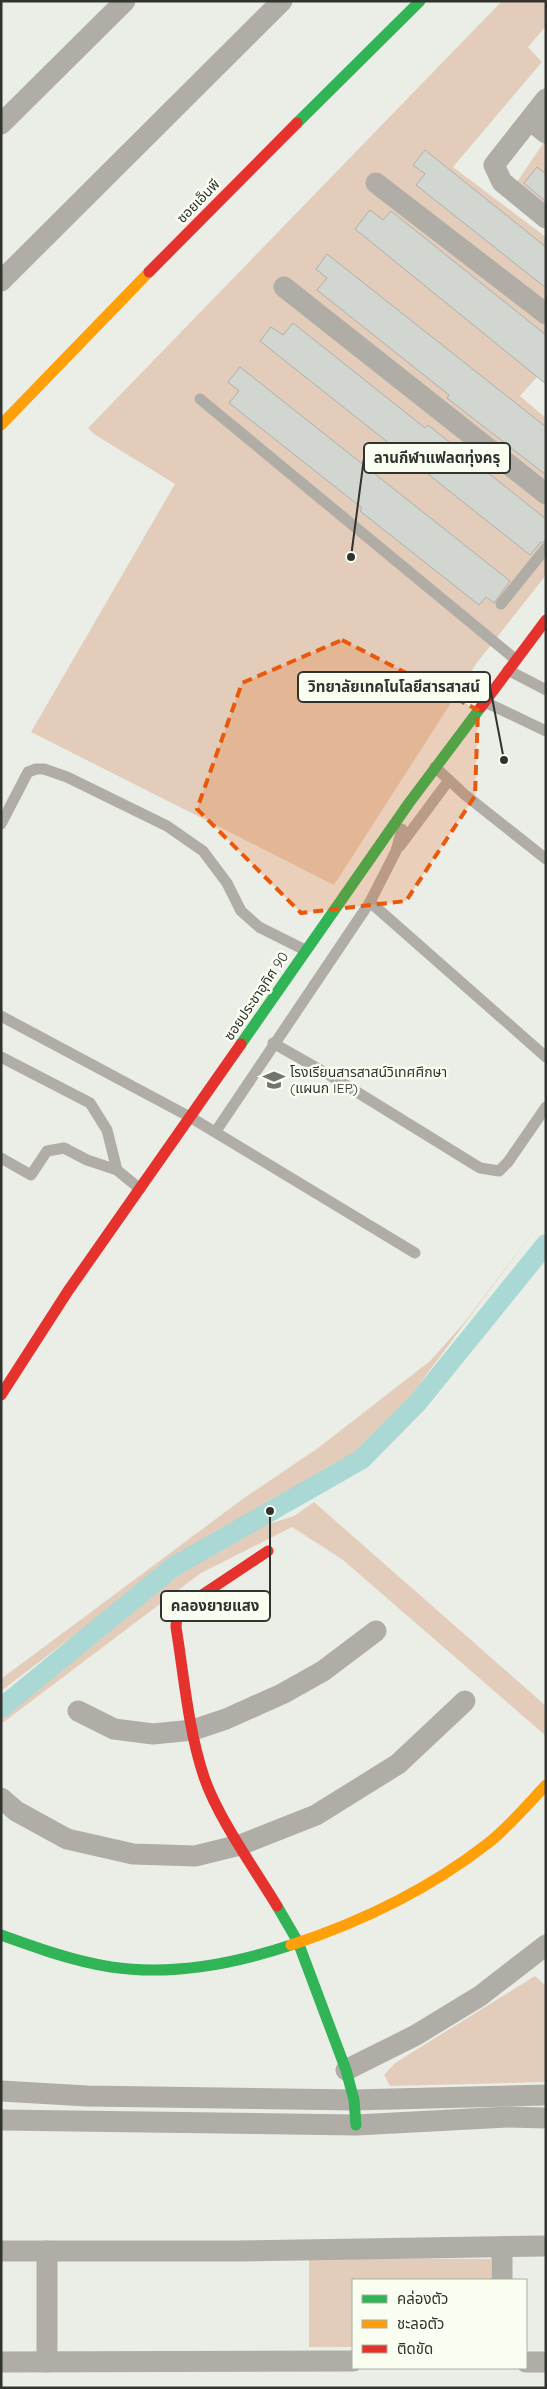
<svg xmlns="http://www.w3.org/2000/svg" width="547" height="2389" viewBox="0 0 547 2389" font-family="Quicksand,'Noto Sans Thai',sans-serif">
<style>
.green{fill:#e3cdba}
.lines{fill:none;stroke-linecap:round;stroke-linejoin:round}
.canal{stroke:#a9d8d5;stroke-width:20}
.building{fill:#d2d6d1;stroke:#abafaa}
.lane{stroke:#afada6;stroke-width:11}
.street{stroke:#afada6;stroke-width:21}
.fast{stroke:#30b455;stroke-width:11}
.slow{stroke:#ff9f0a;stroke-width:11}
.jam{stroke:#e5322d;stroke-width:11}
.marked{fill:#e8590c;fill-opacity:0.2;stroke:#e8590c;stroke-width:4;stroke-dasharray:10 6;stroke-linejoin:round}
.labels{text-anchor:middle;stroke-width:5;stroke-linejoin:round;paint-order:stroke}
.street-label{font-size:14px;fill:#31332e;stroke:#f9fef1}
.poi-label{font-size:14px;fill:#31332e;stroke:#f9fef1;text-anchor:start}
.leader{fill:none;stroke:#31332e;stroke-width:2}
.callout-dot{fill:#31332e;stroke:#f9fef1;stroke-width:2}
.callout{fill:#f9fef1;stroke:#31332e;stroke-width:2}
.callout-label{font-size:15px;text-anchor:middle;font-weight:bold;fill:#31332e}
</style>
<rect width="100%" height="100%" fill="#ebeee7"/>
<g class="green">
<path d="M502,1h44v25l-18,21 14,15 -89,105 93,70v130l-26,29 26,22v157l-70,89 -142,221 -303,-153 144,-248 -81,-50 -6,-6z"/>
<path d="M546,139v67l-29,-24z"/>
<path d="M546,1215l-161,215 -30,24 -195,116 -159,121v-12l243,-181 74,-50 112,-87 34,-38z"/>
<path d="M314,1502l232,204v30l-203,-176 -51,-33 -91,46 -200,151v-13l189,-150 66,-33 38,-12z"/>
<path d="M535,1976l11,10v96l-156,4 -6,-11 11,-12z"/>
<path d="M309,2258l182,1v21h-138v67h-44z"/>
</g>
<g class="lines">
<path class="canal" d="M1,1708l172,-141 189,-108 56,-57 128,-158"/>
</g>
<g class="building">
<path d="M425,150l121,97v41l-130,-103 9,-11 -12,-9z"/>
<path d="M537,167l9,7v28l-22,-19z"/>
<path d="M370,210l13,10 8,-9 155,124v49l-191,-155z"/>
<path d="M327,254l219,173v48l-99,-77 2,-3 -132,-105 10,-12 -11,-9z"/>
<path d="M293,323l132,105 3,-3 118,94v22l-6,2 -10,12 -270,-214 11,-14 12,8z"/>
<path d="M240,367l270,214 -16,22 -8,-6 -7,8 -119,-94 2,-3 -133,-105 10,-12 -11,-9z"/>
</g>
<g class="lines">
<g class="lane">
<path d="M200,399l315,260"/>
<path d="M501,604l45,-56"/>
<path d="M508,670l38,20"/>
<path d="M485,702l61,29"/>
<path d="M435,767l29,27 82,65"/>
<path d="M1,824l27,-52 8,-3h8l23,8 100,49 36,25 24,32 14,28 18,16 46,23"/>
<path d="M402,829l-6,22 -26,51 176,155"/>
<path d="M400,846l49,-66"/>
<path d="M1,1016l189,101 225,136"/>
<path d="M273,1043l58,33 149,92 19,3 9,-9 38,-55"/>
<path d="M1,1057l89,46 17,27 10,40 23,19"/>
<path d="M216,1131l154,-229"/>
<path d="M1,1158l30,17 16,-24 17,-3 23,12 30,10"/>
</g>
<g class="street">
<path d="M546,99l-52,66 8,17 44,36"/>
<path d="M530,120l16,13"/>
<path d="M1,124l124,-123"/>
<path d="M376,183l170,131"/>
<path d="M1,281l281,-280"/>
<path d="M284,287l262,207"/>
<path d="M78,1711l36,18 39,5 40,-4 33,-11 56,-25 41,-23 53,-40"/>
<path d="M1,1798l15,13 51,28 66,15 62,2 45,-11 76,-30 82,-51 67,-63"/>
<path d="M346,2070l70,-35 64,-39 66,-51"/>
<path d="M1,2091l86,5 267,4 192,-5"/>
<path d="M1,2120l355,5 152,-8 38,1"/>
<path d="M1,2251h237l308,-5"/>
<path d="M502,2280v-33"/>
<path d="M1,2362l352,-1"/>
<path d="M47,2362v-111"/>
<path d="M526,2362h20"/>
</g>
<g class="fast">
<path d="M297,123l123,-122"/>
<path d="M241,1044l168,-241 72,-96"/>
<path d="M277,1906l21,36 48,128 8,30 2,25"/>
<path d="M1,1935c36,13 72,26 110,32 60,9 123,-3 180,-22"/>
</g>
<g class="slow">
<path d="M1,425l148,-153"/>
<path d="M291,1945c70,-23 138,-56 196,-101 22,-17 40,-39 59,-59"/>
</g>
<g class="jam">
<path d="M149,272l148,-149"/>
<path d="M481,707l65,-87"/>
<path d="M1,1395l67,-104 173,-247"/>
<path d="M268,1551l-84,56 -7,8 -1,12c8,49 12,102 28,150 14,41 50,91 73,129"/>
</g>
</g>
<path class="marked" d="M342,640l136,70 -3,86 -69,105 -105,12 -104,-104 45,-126z"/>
<defs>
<g id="school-bare" transform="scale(1.725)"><path d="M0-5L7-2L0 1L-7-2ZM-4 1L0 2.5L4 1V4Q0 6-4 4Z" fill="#72746f" stroke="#f9fef1" stroke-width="2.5" paint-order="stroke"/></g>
</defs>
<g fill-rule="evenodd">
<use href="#school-bare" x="274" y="1080"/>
</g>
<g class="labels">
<g class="street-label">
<text transform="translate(198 201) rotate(-46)" y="5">ซอยเอ็นพี</text>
<text transform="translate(256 996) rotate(-56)" y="5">ซอยประชาอุทิศ 90</text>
</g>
<g class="poi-label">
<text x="290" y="1077">โรงเรียนสารสาสน์วิเทศศึกษา<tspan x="290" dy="16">(แผนก IEP)</tspan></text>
</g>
</g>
<path class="leader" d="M351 557L364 458M504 760L490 687M270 1511L270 1606"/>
<g class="callout-dot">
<circle cx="351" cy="557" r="5"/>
<circle cx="504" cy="760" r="5"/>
<circle cx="270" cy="1511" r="5"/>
</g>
<g class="callout">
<rect x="364" y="443" width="146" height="30" rx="5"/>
<rect x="298" y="672" width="192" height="30" rx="5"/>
<rect x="161" y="1591" width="109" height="30" rx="5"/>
</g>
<g class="callout-label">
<text x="437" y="463">ลานกีฬาแฟลตทุ่งครุ</text>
<text x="394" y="692">วิทยาลัยเทคโนโลยีสารสาสน์</text>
<text x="215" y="1611">คลองยายแสง</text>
</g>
<rect width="547" height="2389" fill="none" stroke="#31332e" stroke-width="5"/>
<rect x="352" y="2279" width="175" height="90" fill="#f9fef1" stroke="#a9ada3"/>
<rect x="362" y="2295" width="25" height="8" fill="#30b455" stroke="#a9ada3"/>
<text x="397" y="2304" font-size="15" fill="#31332e">คล่องตัว</text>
<rect x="362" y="2320" width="25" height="8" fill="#ff9f0a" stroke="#a9ada3"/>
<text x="397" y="2329" font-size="15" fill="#31332e">ชะลอตัว</text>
<rect x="362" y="2345" width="25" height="8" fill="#e5322d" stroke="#a9ada3"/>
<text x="397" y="2354" font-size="15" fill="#31332e">ติดขัด</text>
</svg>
